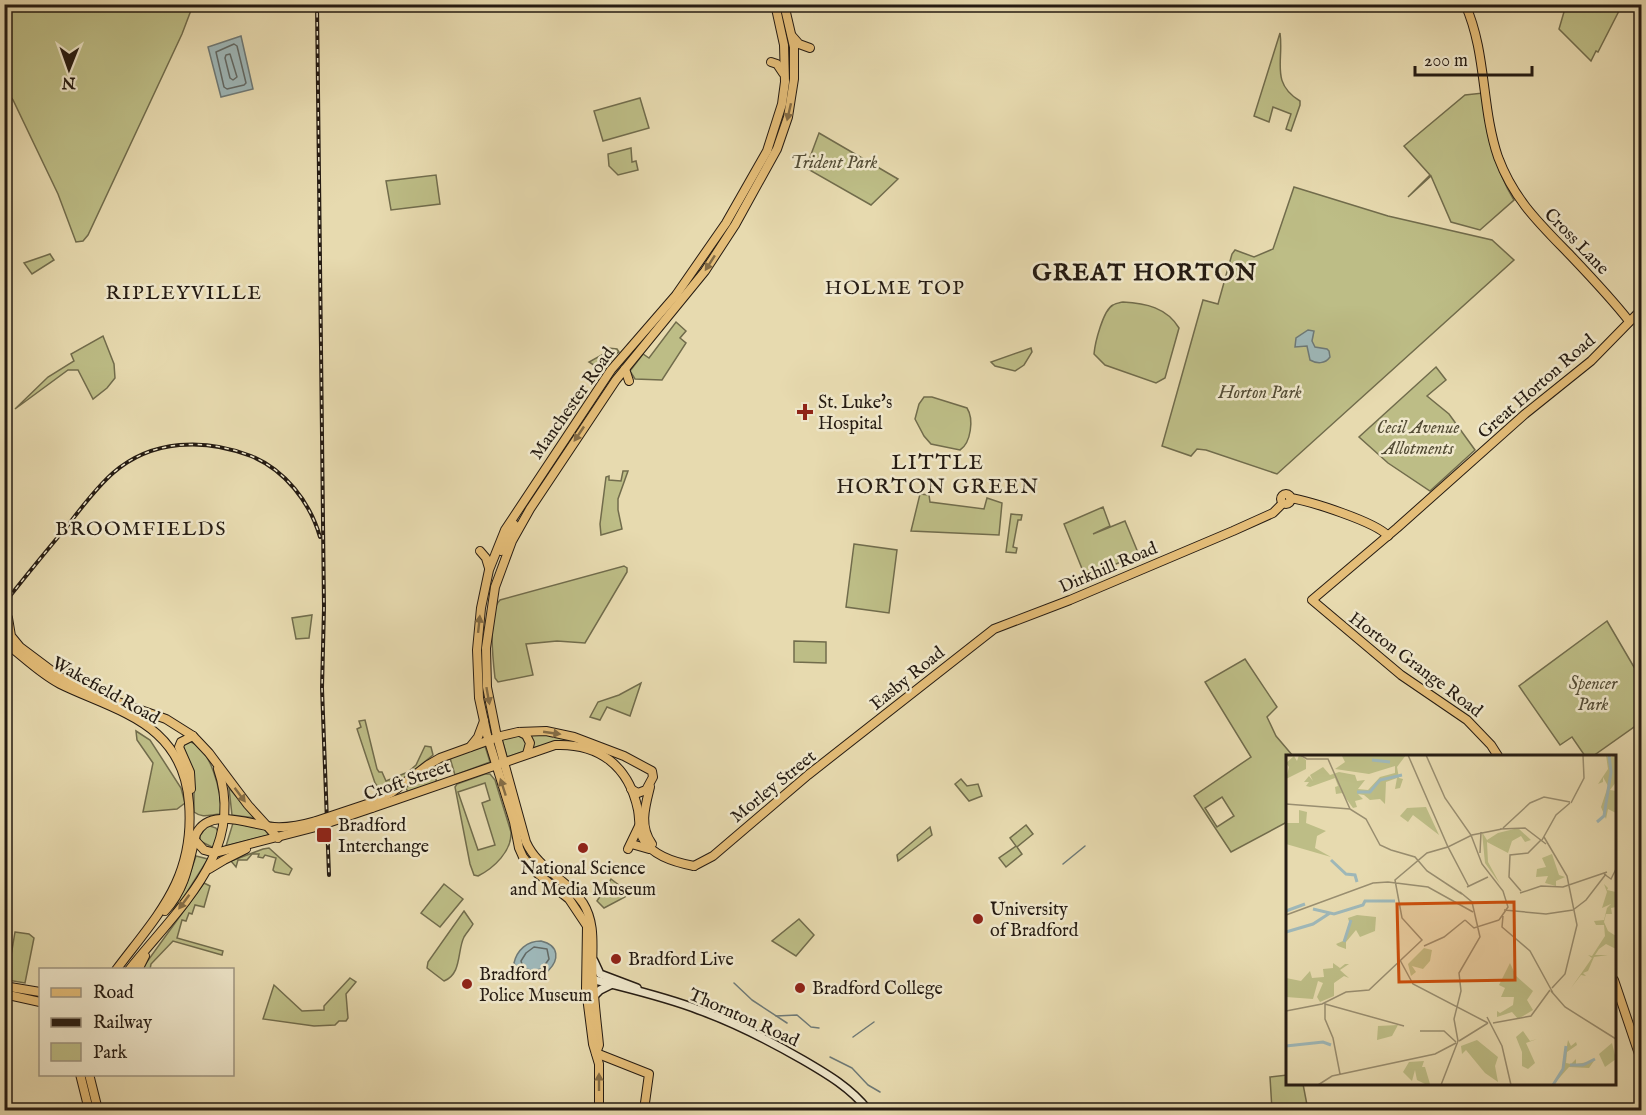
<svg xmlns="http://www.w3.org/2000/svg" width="1646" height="1115" viewBox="0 0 1646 1115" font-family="'IM FELL English',serif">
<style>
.green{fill:#bdbd86;stroke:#716c4c;stroke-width:1.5;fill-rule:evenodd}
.water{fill:#9eb7b8;stroke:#6e7976;stroke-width:1.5}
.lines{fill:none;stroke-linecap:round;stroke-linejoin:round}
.shore{stroke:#626965;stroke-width:1.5}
.stream{stroke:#6e7976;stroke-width:1.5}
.secondary-casing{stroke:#251b12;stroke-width:10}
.primary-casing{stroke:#251b12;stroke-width:10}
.secondary{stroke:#efe7cb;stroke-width:7}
.primary{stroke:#e4bd78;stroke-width:8}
.rail-casing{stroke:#251b12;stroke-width:4}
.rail{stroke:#efe7cb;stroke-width:1.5;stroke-dasharray:4.5;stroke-linecap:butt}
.primary-bridge-casing{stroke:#251b12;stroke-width:10;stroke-linecap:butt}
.primary-bridge{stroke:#e4bd78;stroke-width:8}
.oneway{fill:#846c45}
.poi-dot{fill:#8f2418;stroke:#efe7cb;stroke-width:2}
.labels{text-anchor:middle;stroke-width:5;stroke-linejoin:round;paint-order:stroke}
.park-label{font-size:18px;font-style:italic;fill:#534c35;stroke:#efe7cb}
.street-label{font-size:18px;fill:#251b12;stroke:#efe7cb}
.poi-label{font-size:18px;fill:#251b12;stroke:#efe7cb;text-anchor:start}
.neighbourhood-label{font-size:20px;letter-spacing:1.5px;fill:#251b12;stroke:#efe7cb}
.quarter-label{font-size:21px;letter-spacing:1.5px;fill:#251b12;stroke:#efe7cb}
.district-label{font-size:24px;font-weight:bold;letter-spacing:1.5px;fill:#251b12;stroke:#efe7cb}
.inset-river{fill:none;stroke:#9eb7b8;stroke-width:3}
.inset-road{fill:none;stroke:#998e70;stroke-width:1.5}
.view{fill:#cb500d;fill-opacity:0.15;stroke:#cb500d;stroke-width:3}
.inset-edge{fill:none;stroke:#251b12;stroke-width:3}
</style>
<rect width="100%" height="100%" fill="#e7daaf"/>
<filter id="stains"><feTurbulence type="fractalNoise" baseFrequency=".00333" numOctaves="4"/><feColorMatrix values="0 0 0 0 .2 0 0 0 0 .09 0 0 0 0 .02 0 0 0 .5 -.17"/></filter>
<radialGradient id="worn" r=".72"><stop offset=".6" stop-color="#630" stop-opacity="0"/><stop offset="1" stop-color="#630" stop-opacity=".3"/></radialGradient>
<g class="green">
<path d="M4,5h189l-11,29 -94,201 -5,6 -7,1 -18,-48 -45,-94 -8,-10z"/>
<path d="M1566,5h56l-24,47 -2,-1 -5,10 -32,-32z"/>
<path d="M1280,33c4,28 -10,50 20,68v4l-9,26 -5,-2 5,-15 -18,-7 -4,15 -15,-6z"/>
<path d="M1483,93c5,38 10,73 31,107l-34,30 -29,-8 -20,-46 -23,21 22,-22 -26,-29 61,-51z"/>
<path d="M640,98l9,30 -46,13 -9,-30z"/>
<path d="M819,133l79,46 -27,26 -65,-37z"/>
<path d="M631,148l1,14 4,-1 2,9 -20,5 -9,-9 -1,-12z"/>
<path d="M436,175l4,29 -49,6 -5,-29z"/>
<path d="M1294,187l94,29 104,24 22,20 -237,214 -71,-24 -9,-1 -6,7 -29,-10 41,-146 15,4 14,-50 3,-4 19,7 19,-8z"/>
<path d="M50,254l4,6 -22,14 -8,-11z"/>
<path d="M1123,302c23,1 44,6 56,26l-14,50 -9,5 -51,-18 -11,-11c1,-11 9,-44 19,-49 1,-1 9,-3 10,-3z"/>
<path d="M676,322l10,9 -6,7 6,5 -24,37 -27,-1 -5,-8 13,-17 6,4z"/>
<path d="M103,336l11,28 1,14 -8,10 -14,11 -15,-29h-10l-53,39 33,-32 26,-16 -3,-7z"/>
<path d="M608,348l9,1 2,3 -5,3 -11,16 -14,-9 20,-11z"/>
<path d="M1031,348l1,4 -8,13 -9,6 -20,-5 -4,-4z"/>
<path d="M1436,367l10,13 -19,16 22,18 26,36 -45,41 -42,-28 -29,-26z"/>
<path d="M924,397h8l35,11c7,11 4,35 -7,42l-29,-6 -7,-8 -9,-17 4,-15z"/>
<path d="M623,471h5l-10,28v11l4,19 -21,6 -1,-11 6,-47 3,-1v4l12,1z"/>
<path d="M920,494l9,1 1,7 54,7 3,-11 15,5 -3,32 -88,-4z"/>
<path d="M1103,507l7,19 -17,8 32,-13 14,34 -54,21 -21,-52z"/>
<path d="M1011,514l11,1 -1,5h-3l-5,27 4,1 -1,5 -10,-1z"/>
<path d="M854,544l43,6 -8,63 -43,-6z"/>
<path d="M624,566l3,2v4l-42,71 -28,-2 -31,3 7,31 -35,7 -3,-4c-2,-17 -7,-66 5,-78z"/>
<path d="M312,615l-3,23 -13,1 -4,-21z"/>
<path d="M1607,621l34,58v43l-48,34h-8l-13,-19 -12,8 -41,-59z"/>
<path d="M794,641l32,1v21l-32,-1z"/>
<path d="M1245,659l32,48 -10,10 9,19 17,20h-5l-1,66 -56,30 -37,-56 57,-39 -46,-75zM1222,797l12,19 -17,11 -12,-19z"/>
<path d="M641,683l-11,33 -23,-9 -7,13 -10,-3 8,-15 21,-7z"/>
<path d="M365,720l12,49 2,3h3l4,9 22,-9 8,-7 9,-19 6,1 2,8 -38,31 -13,6 -7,-9 -18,-54 4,-2 -2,-6z"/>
<path d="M136,731l14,9 31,48 4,15 -8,6 -34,3 10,-49 -16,-23z"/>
<path d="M537,733l33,5 12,5 -26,-1 -24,6 -3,-14z"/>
<path d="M517,735l4,1 5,6 -1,9 -18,6 -5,-18z"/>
<path d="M187,741c24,4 35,52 34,73 -10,0 -18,5 -27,-2v-35l-11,-31z"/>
<path d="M485,746l5,16 -35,13 -5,-17z"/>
<path d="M433,766l4,18 -29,8 -2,-4 2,-2z"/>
<path d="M485,774h5l5,6 16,52c1,19 -17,36 -33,44l-4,-1 -4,-11 -15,-77 2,-3zM485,783l5,17 -8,3 13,42 -17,5 -20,-58z"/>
<path d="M961,779l6,7 11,-2 4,12 -13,5 -14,-17z"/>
<path d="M229,788l26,30 -23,-3z"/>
<path d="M233,823l31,6 5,6 -43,11z"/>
<path d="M207,825l9,3 3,5 -4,12 -3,2 -12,-6v-6z"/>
<path d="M1026,825l7,9 -16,13 5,7 -16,13 -7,-9 17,-12 -6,-8z"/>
<path d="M930,827l2,8 -34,26 -1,-6z"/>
<path d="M269,848l23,21 -3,6 -14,-3 -2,-2 3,-12 -11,-3 -2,3 -5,-1 1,-3h-7l-5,6h-9l-2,7 -5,-6 32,-12z"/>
<path d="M196,856l12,3 -24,38 -11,13 12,-22z"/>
<path d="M611,879l17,13 -3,5 -21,11 -7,-7z"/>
<path d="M204,883l6,3 -6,21 -9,-2 -3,9 -3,-1 -3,8 -4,-1 -5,18 46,13 -1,4 -49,-14 -22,23 -1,5 -9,1z"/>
<path d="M444,884l19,15 -23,28 -19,-14z"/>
<path d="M464,911l9,13c-2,4 -6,8 -9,13 -7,14 -2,37 -20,44l-17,-13 1,-6z"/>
<path d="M799,919l15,16 -18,21 -24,-15z"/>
<path d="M15,932l14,2 5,4 -9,45 -18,-3z"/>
<path d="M350,978l6,4 -10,12 2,24 -2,3h-7l-4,4 -21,1 -51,-7 11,-34 28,26 22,-1v-4z"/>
<path d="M1287,1075l1,9h15l5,26h-36l-2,-33z"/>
</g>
<g class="water">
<path d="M241,36l12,53 -32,8 -13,-50z"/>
<path d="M1308,330l6,1 -2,10 3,6 12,2 2,2 1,6c-5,7 -13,7 -20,3l-3,-14 -12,1 1,-9z"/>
<path d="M541,941c39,9 -9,61 -27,22 3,-13 13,-22 27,-22z"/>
</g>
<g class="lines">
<g class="shore">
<path d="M234,44l3,2 9,37 -2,2 -17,4 -3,-2 -8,-35z"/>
<path d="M230,54l7,23 -4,3 -3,-2 -5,-20 1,-3z"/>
<path d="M534,947l13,2 2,10 -7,10 -11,2 -8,-4 -2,-6 5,-8z"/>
</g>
<g class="stream">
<path d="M1063,864l22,-18"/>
<path d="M734,983l18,17 35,23"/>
<path d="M776,1016l21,-1 14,12 8,1"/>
<path d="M853,1037l21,-15"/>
<path d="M830,1057l22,11 16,17 12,7"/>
</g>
<g class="secondary-casing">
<g id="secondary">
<path d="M594,961l6,13 37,14"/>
<path d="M588,978c37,10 75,18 111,32 36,13 71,31 104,50 24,14 48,28 65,50"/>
<path d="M594,996l6,-6 12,-6"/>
</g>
</g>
<g class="primary-casing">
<g id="primary">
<path d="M1465,4c22,49 16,103 33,153 16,43 42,67 73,99 20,21 40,42 58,65"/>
<path d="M792,36l7,8 11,4"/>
<path d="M771,62l6,2 6,9"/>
<path d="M625,369l4,12"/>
<circle cx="1286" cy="499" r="5"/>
<path d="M1290,498c20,3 86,24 98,38"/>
<path d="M480,551l6,7 3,10"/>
<path d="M501,551l13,-27"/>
<path d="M4,611l4,7 3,18 9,11 40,30 44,20 62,22 27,17 16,17 39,52 30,33"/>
<path d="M4,642c19,14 35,31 56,42 30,15 72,27 97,50 21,19 30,42 32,69 6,76 -31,111 -73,167"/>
<path d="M520,732l6,3 4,8 -3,11"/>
<path d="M470,747l8,-10 6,-16"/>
<path d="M1498,756l-7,-11 -24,-25 -66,-45 -89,-75 85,-72 128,-114 66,-53 51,-52"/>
<path d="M650,787c-5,20 -11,39 2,57"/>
<path d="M191,789l-1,-17 -11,-25 2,-5 12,-6"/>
<path d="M370,803l21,-10 37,-28 12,-7 61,-22 17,-4 28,-1 28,6 50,19 28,15 1,6 -7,13 -8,3 -7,-4"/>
<path d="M372,808l183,-63c44,-2 74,21 83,65 2,11 0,23 7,32 10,15 33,21 49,24"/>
<path d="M194,839l10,11 11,3 101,-26"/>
<path d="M635,845l14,4"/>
<path d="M628,849l12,-25"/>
<path d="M694,866l19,-10 95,-81 186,-146 76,-29 163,-69 40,-18 10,-10"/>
<path d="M209,869l15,-9 22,-11"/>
<path d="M165,911c21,-23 24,-49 31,-77 14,-28 54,-9 78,-7 14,1 28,-2 42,-6"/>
<path d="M129,970c46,-59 118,-118 89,-201"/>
<path d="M138,970l7,-14"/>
<path d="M1614,980l28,83"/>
<path d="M4,986l36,6"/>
<path d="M4,994l36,8"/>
<path d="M596,1053l3,-8c-2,-21 -5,-43 -6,-65 -3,-26 5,-53 -10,-77 -16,-24 -45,-34 -57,-61l-29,-105 -10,-50 -1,-39 9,-61 17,-46 18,-32 86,-129 89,-109 30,-46 42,-76 11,-32 6,-38v-32l-10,-43"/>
<path d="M596,1053l53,21 -5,36"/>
<path d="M80,1074l9,36"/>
<path d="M89,1074l9,36"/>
<path d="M599,1110v-46l-6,-20 -7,-55 1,-63 -18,-27 -37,-30 -9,-12 -4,-9 -5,-26 -27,-87 -8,-37 -2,-48 4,-42 8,-38 16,-40 106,-160 65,-75 50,-72 41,-72 15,-47 3,-22 -1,-37 -9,-41"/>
</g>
</g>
<use href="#secondary" class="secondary"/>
<use href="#primary" class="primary"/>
<g class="rail-casing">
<g id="rail">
<path d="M317,4l7,604 -2,80 7,187"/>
<path d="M10,596c19,-24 38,-47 58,-71 14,-18 28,-37 45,-52 39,-34 92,-35 138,-17 34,14 59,46 69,81"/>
</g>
</g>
<use href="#rail" class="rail"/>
<g class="primary-bridge-casing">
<g id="primary-bridge">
<path d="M316,821l54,-18"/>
<path d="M316,827l56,-19"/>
</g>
</g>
<use href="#primary-bridge" class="primary-bridge"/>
</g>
<defs><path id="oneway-solid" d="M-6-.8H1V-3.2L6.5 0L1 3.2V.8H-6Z" transform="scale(1.5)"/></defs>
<g class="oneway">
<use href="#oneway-solid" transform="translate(789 112) rotate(103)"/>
<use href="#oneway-solid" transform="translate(710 263) rotate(123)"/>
<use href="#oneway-solid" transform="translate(579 434) rotate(124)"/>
<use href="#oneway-solid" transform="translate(479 624) rotate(-84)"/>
<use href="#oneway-solid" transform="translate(488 696) rotate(80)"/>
<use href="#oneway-solid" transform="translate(552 733) rotate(8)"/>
<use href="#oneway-solid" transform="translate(503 787) rotate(-108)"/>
<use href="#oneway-solid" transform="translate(240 795) rotate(53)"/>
<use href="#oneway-solid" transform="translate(184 902) rotate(127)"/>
<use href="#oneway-solid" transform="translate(599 1082) rotate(-90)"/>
</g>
<g class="poi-dot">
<path d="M802 403h6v6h6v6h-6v6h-6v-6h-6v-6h6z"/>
<rect x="316" y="827" width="16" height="16" rx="3"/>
<circle cx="583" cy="848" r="6"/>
<circle cx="978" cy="919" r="6"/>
<circle cx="616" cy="959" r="6"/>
<circle cx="467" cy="984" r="6"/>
<circle cx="800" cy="988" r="6"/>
</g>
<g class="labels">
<g class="park-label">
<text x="834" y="168">Trident Park</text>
<text x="1260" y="398">Horton Park</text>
<text x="1418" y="433">Cecil Avenue<tspan x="1418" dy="21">Allotments</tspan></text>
<text x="1593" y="689">Spencer<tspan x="1593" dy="21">Park</tspan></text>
</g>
<g class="street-label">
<text transform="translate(1577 241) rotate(46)" y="6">Cross Lane</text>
<text transform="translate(1536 386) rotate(-41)" y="6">Great Horton Road</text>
<text transform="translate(572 403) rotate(-55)" y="6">Manchester Road</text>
<text transform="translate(1108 567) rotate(-23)" y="6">Dirkhill Road</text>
<text transform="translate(1416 664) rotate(37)" y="6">Horton Grange Road</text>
<text transform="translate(907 678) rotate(-39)" y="6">Easby Road</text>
<text transform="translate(106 690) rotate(29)" y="6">Wakefield Road</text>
<text transform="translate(407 780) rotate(-19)" y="6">Croft Street</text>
<text transform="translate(773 786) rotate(-39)" y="6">Morley Street</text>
<text transform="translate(744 1017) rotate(24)" y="6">Thornton Road</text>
</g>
<g class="poi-label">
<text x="818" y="408">St. Luke's<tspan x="818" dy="21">Hospital</tspan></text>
<text x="338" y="831">Bradford<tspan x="338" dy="21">Interchange</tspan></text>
<text x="583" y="874" text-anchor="middle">National Science<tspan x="583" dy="21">and Media Museum</tspan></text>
<text x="990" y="915">University<tspan x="990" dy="21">of Bradford</tspan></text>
<text x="628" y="965">Bradford Live</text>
<text x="479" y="980">Bradford<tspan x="479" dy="21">Police Museum</tspan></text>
<text x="812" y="994">Bradford College</text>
</g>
<g class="neighbourhood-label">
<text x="895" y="294">HOLME TOP</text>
<text x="184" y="299">RIPLEYVILLE</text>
<text x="141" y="535">BROOMFIELDS</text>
</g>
<g class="quarter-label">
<text x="938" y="469">LITTLE<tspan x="938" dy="24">HORTON GREEN</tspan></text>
</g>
<g class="district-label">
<text x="1145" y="280">GREAT HORTON</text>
</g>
</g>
<g transform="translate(1286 755)">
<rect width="330" height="330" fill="#e7daaf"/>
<path d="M13,0l7,5v9l-20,10 3,-12 -3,-4 8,-7 3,5zM120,0l-9,12 2,11 4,1 -3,9 -5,1 2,-11 -11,4 -1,22 -5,-5 -10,1 -6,-5 -6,-1 5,5 -8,2 2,6 -4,1 -11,-15 -6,1 -1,-7 3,-1 -3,-8 -25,9 -4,-1 3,-4h-5l5,-6 4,5 -3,-6 13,-8 7,8 9,-3 16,3 2,6 8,-1 -7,9 10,1 12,-13 15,-4v-7l-26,8 -34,-5 10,-7 -3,-6zM320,0l3,3 7,-3v27l-6,8 6,1v22l-8,-4 -2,10 -5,-12 7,-21 -5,-9v5l-5,2 10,-15zM140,52l13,28 -26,-20 -5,7 -8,-6 7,-8zM13,55l8,2 -1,11 20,8 -9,5 -2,12 16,9 -45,-13v-21h13zM232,73l13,12 -6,2 -4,-6 -9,5 -4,12 -21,-11 1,20 12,22 -15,-21 -3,-31 5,8 11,-7zM266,99l7,21 6,2 -9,4v5l-11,-3 3,-7 -12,1 1,-8 9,-2 -4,-9zM318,129l4,4 -1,2 9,2v15l-5,1 1,6h-6l-2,8 4,9 8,5v13l-10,-5 -7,5 -4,6h13l-14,2 -6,14 -5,2 3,3 -5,-1 -10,13 21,-30 -4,-3 4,1 13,-20 -1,-11h-8l-2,-4 10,-1 3,-12 4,-4 -9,4 5,-16zM71,160l19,2 -1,14 -15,6 -4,-7 -10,12v7l-8,-3 -2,-2 7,-3 7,-16 -2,-7zM138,193l8,2 -2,11 -7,8 -11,-3 4,6 -5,4 -3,-12zM47,208l7,5 5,-4h4l-9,6 9,8 -5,-2 -10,7v13l-14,6 -3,-5 6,-14 -5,-2 -5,18 -27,-2v-19l15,3 9,-10 2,7 12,-1 -1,-8 10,-1zM224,208l6,13 17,15 -6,9 6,10 -15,9 -6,-7 -15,5v-6l3,2 13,-8 1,-8h-13l4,-9 -6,-3zM112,270l-6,11 -15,4 1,-14zM237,276l7,10 7,-2 -11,4 9,20 -7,6 -6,-3v-14l-6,-15zM191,285l21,17 -3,9 3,16 -13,-9 -19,-23 -4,4 -1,-8zM282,285l3,6 5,-4 1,3 -10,7 -1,11 5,1 5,-5v5l18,-3 -5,7 -20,-1 -16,18 10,-17zM326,288l4,16 -11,8 -6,-13zM138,306l-2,6h3l5,17 -3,1 -10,-5 -2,-10 -3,11 -9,-9 6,-10z" fill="#bdbd86"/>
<path class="inset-river" d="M86,5l18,2M71,37h13l10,-12 22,-5M311,67l7,-6 7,-44 -2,-17M45,105l15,14 9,1 2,7M27,154l21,5 29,-9 2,-4h30M0,156l19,-7M0,177l27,-8 17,-11M58,187l7,-22M0,291l37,-4 8,3M284,310h13l12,-6M267,330l10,-16 3,-23"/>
<path class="inset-road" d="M14,0l7,4h21l22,50M122,0l40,92 24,-12 30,-6M140,0l19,43 26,37 11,29 21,27 5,16 -9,13M285,48l13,-25 -1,-23M0,49l64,5 16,10 14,26 11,5M217,73l27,-25 14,-6 26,5M214,74l25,-1 21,16M258,82l23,39 10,49 -12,49 -13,14M256,85l14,-25 14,-12M105,95l24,7 12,14 35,23M194,98l1,-21M318,119l7,5 5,-10M181,132l21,-10M235,136l-12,-14 1,-22 18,-2 13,-13M234,138l21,-7 22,1 44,-15M218,155l42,4 27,-4M287,155l13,-10 20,-26M0,160l87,-32 15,-1 40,5 45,25M217,161l-1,11 28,24 23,42M179,165l9,8 25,-8M138,191l20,-9 21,-17M114,205l13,24 75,39M265,236l14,16 51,32M39,247v17l8,19 7,36M39,249l79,22M0,256l36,-7 24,-12 23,-2 53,-50 -20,-22 -7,-38 32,-27 21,-6 21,40M201,262l15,29 9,39M207,268l38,-7 19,-26M134,276h24l12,11M173,286l29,-18M32,330l14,-9 103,-22 21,-11M155,330l17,-44 -4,-22 7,-28 -2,-18 21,-36 -8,-35 -12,-10"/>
<path class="view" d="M228,147l1,78 -116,2 -2,-78z"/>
<rect width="330" height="330" class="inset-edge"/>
</g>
<rect width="1646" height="1115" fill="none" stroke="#e7daaf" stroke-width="24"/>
<rect x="6" y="6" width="1634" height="1103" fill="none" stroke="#251b12" stroke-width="3"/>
<rect x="12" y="12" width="1622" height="1091" fill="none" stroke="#251b12" stroke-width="1.5"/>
<rect x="39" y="968" width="195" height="108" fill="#efe7cb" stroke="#9e9581" stroke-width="1.5"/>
<rect x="51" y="988" width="30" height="9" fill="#e4bd78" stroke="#9e9581" stroke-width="1.5"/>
<text x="93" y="998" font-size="18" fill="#251b12">Road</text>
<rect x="51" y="1018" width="30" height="9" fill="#251b12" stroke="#9e9581" stroke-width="1.5"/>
<text x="93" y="1028" font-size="18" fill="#251b12">Railway</text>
<rect x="51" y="1043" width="30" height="18" fill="#bdbd86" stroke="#9e9581" stroke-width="1.5"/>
<text x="93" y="1058" font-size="18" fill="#251b12">Park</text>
<g transform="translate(69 69) rotate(181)" stroke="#efe7cb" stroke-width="4.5" paint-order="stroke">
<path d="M0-4.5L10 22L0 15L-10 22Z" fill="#251b12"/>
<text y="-9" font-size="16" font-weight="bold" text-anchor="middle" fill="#251b12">N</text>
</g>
<path d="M1415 66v9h117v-9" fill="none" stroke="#251b12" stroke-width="3"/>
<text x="1424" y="66" font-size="18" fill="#251b12" stroke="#efe7cb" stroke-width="4.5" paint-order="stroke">200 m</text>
<rect width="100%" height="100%" filter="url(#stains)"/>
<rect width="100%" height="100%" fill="url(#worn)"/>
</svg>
